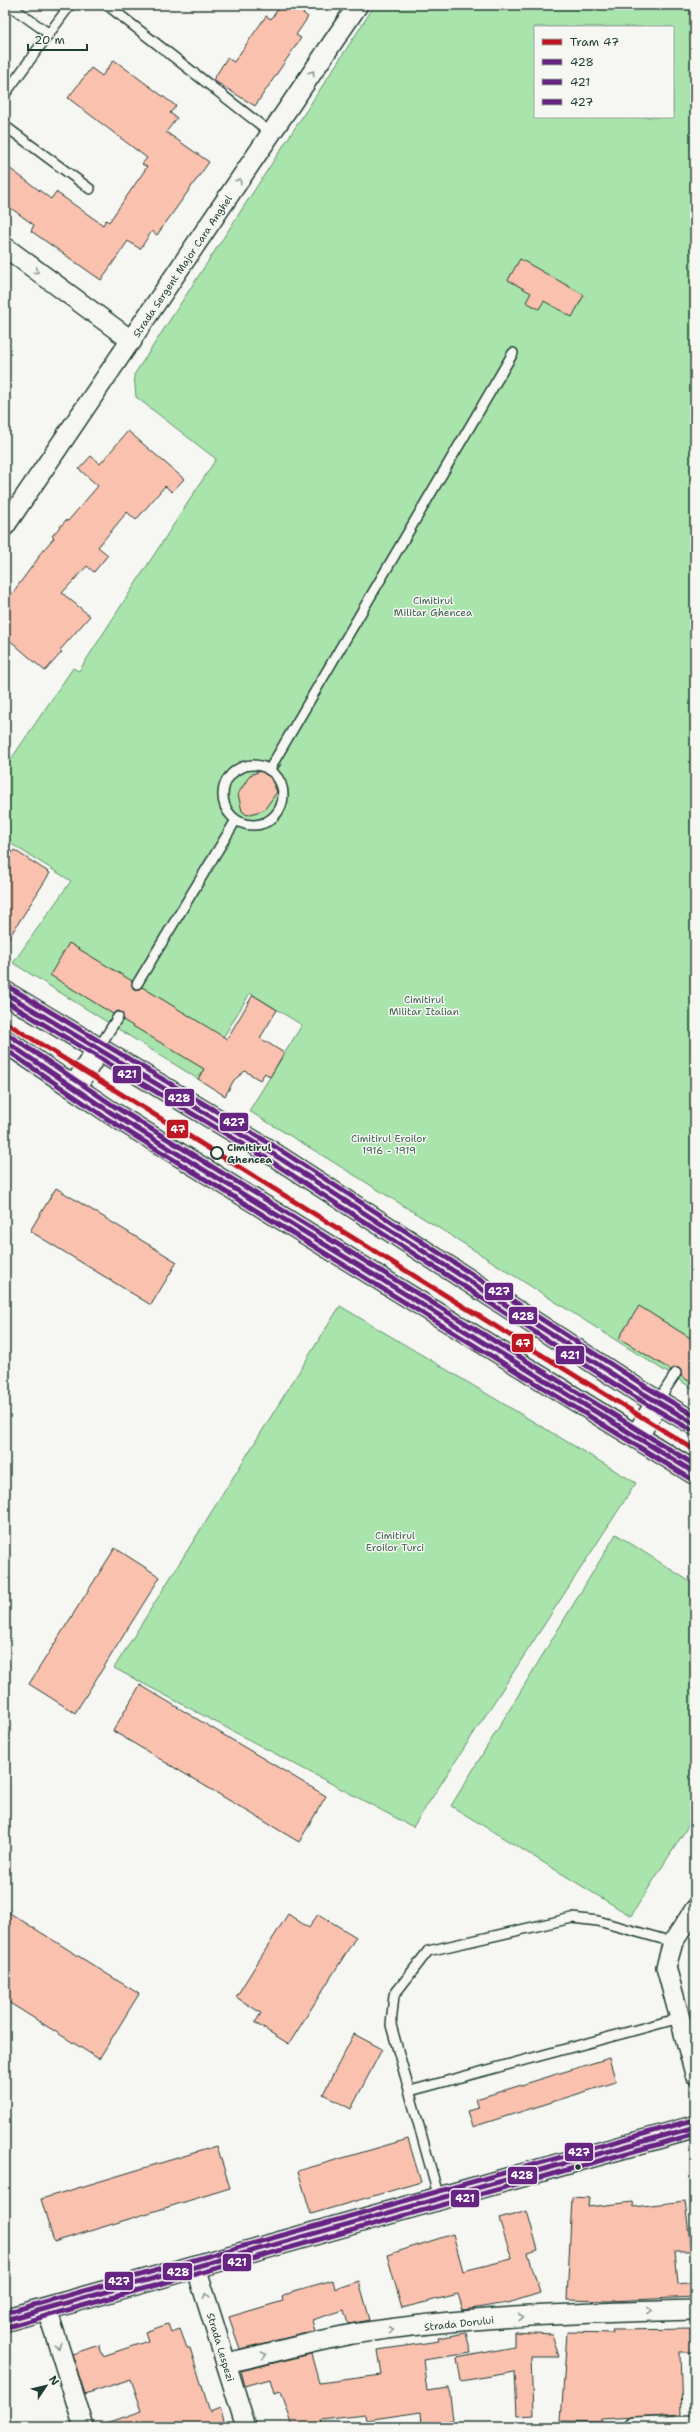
<svg xmlns="http://www.w3.org/2000/svg" width="700" height="2432" viewBox="0 0 700 2432" font-family="'Shantell Sans',sans-serif">
<style>
.green{fill:#a8e4ab;stroke:#649070;fill-rule:evenodd}
.building{fill:#fac1af;stroke:#1f3d34}
.lines{fill:none;stroke-linecap:round;stroke-linejoin:round}
.service-casing{stroke:#1f3d34;stroke-width:12}
.minor-casing{stroke:#1f3d34;stroke-width:22}
.secondary-casing{stroke:#1f3d34;stroke-width:25}
.service{stroke:#f6f6f2;stroke-width:9}
.minor{stroke:#f6f6f2;stroke-width:19}
.secondary{stroke:#f6f6f2;stroke-width:22}
.bus-1-casing{stroke:#f6f6f2;stroke-width:8}
.bus-2-casing{stroke:#f6f6f2;stroke-width:8}
.bus-3-casing{stroke:#f6f6f2;stroke-width:8}
.bus-1{stroke:#662483;stroke-width:5}
.bus-2{stroke:#662483;stroke-width:5}
.bus-3{stroke:#662483;stroke-width:5}
.tram-1-casing{stroke:#f6f6f2;stroke-width:8}
.tram-1{stroke:#be1622;stroke-width:5}
.oneway{stroke:#8a9a93}
.stop-dot{fill:#f6f6f2;stroke:#1f3d34;stroke-width:2}
.bus-dot{fill:#1f3d34;stroke:#f6f6f2;stroke-width:1.5}
.labels{text-anchor:middle;stroke-width:3;stroke-linejoin:round;paint-order:stroke}
.street-label{font-size:10px;fill:#1f3d34;stroke:#f6f6f2}
.park-label{font-size:10px;fill:#3a5e4c;stroke:#f6f6f2}
.stop-label{font-size:10px;font-weight:bold;fill:#1f3d34;stroke:#f6f6f2;text-anchor:start}
.line-badge{stroke:#f6f6f2;stroke-width:1.5}
.badge-label{font-size:11px;text-anchor:middle;font-weight:bold;fill:#fff}
</style>
<rect width="100%" height="100%" fill="#f6f6f2"/>
<filter id="ink" filterUnits="userSpaceOnUse"><feTurbulence type="fractalNoise" baseFrequency=".025" numOctaves="2"/><feDisplacementMap in="SourceGraphic" scale="8" xChannelSelector="R" yChannelSelector="G"/><feConvolveMatrix kernelMatrix="1 2 1 2 8 2 1 2 1" color-interpolation-filters="sRGB"/></filter>
<g filter="url(#ink)">
<g class="green">
<path d="M375,5h309l11,10v1375c-149,-93 -295,-189 -446,-279l53,-86 -52,-32 -52,86 -185,-116 58,-82 -66,-41v-72l68,-100 6,3 137,-212 -80,-62 -2,-22zM535,27h138v90h-138z"/>
<path d="M340,1306l296,177 -223,344 -299,-159z"/>
<path d="M616,1534l79,51v230l-64,101 -180,-110z"/>
</g>
<g class="building">
<path d="M281,5h12l15,12 -12,18 5,3 -46,68 -42,-26 14,-22 7,4 32,-46 5,3z"/>
<path d="M114,60l62,46 -6,7 7,5 -11,14 43,30 -52,73 -5,-4 -12,18 -12,-8 -27,39 -70,-49 3,-6 -29,-21v-39l46,34 5,-7 47,33 3,-5 3,2 38,-55 -5,-3 5,-6 -79,-60 23,-30 11,8z"/>
<path d="M520,259l64,36 -12,22 -28,-16 -5,8 -13,-7 5,-9 -23,-13z"/>
<path d="M128,431l56,48 -12,13 -7,-6 -29,34 -9,-8 -29,35 10,8 -14,17 -7,-6 -25,27 28,23 -30,34 2,2 -17,19 -40,-35v-33l34,-46 -1,-1 16,-18 -2,-2 14,-16 2,1 30,-35 -19,-17 12,-13 9,8z"/>
<path d="M281,764l-10,15 6,13 -13,18 -17,5 -5,-4 -4,-17 12,-19 13,-5 3,5h6z"/>
<path d="M14,850l36,23 -45,71v-80z"/>
<path d="M69,943l63,38 2,8 3,1 5,-3 85,52 26,-44 24,15 -17,28 24,15 -14,24 -5,-4 -5,7 -15,-9 -11,9 -9,16 -27,-17 6,-10 -81,-49 -2,-8 -3,-1 -5,3 -63,-39z"/>
<path d="M56,1188l121,74 -26,43 -121,-74z"/>
<path d="M639,1306l56,35v44l-14,-9v-5l-2,-3 -8,2 -52,-32z"/>
<path d="M115,1548l45,29 -85,136 -46,-29z"/>
<path d="M140,1685l186,111 -27,46 -186,-111z"/>
<path d="M5,1910l134,84 -40,65 -94,-59z"/>
<path d="M288,1914l21,14 9,-14 38,23 -67,107 -34,-21 6,-10 -25,-16z"/>
<path d="M354,2034l28,15 -31,60 -28,-15z"/>
<path d="M609,2058l7,24 -144,45 -5,-16 12,-3 -3,-9z"/>
<path d="M408,2139l13,43 -110,32 -13,-43z"/>
<path d="M217,2146l13,42 -176,54 -13,-43z"/>
<path d="M572,2197l17,1 -1,9 45,-5 1,5 51,-6 6,50h-16l3,33 17,-2v15l-86,4 -42,-1z"/>
<path d="M527,2211l11,39 -10,3 12,40 -32,10 -38,6 -7,1 -5,-16 -56,14 -15,-53 66,-21 10,37 49,-12 -13,-40z"/>
<path d="M333,2280l2,9 24,-8 11,39 -22,4 -4,-14 -32,10 3,11 -75,18 -11,-32 54,-16 -1,-4 12,-6z"/>
<path d="M168,2324l3,8 9,-3 7,19h3l20,64 10,-4 6,19h-121l-1,-3 38,-13 -11,-32 -46,15 -13,-40 27,-9 4,11 45,-15 -3,-9z"/>
<path d="M695,2329v23h-15l2,62 -81,5v3l-40,-1 6,-89 46,1 -1,-3z"/>
<path d="M514,2332l38,2 7,23h-28l2,58 -16,1 -2,-44 -54,9 -4,-23 57,-11z"/>
<path d="M466,2333l5,20 -48,7 4,31 22,-3 4,32 -31,5 -1,-13 -55,8 -1,-5 -44,5 1,4 -10,3h-19l-12,-36 -7,2 -4,-14 -25,7 -4,-15 70,-17 8,29 63,-8 -4,-25 61,-9 -1,-3z"/>
</g>
<g class="lines">
<g class="service-casing">
<g id="service">
<path d="M9,5l39,28"/>
<path d="M107,5l164,128"/>
<path d="M5,94l65,-89"/>
<path d="M5,126l85,63"/>
<circle cx="253" cy="795" r="30"/>
<path d="M269,770l244,-417"/>
<path d="M137,984l99,-164"/>
<path d="M98,1049l20,-32"/>
<path d="M658,1401l18,-28"/>
<path d="M410,2091l270,-73"/>
<path d="M439,2198l-48,-173 3,-30 34,-44 144,-33 26,3 75,21"/>
</g>
</g>
<g class="minor-casing">
<g id="minor">
<path d="M5,247l127,94"/>
<path d="M5,526l353,-521"/>
<path d="M695,1909l-22,33 -7,25 29,107"/>
<path d="M196,2267l50,160"/>
<path d="M47,2309l37,118"/>
<path d="M226,2363c42,-9 84,-21 127,-29 113,-18 228,-21 342,-24"/>
<path d="M632,2427l63,-2"/>
</g>
</g>
<g class="secondary-casing">
<g id="secondary">
<path d="M5,993l265,159 369,239 56,33"/>
<path d="M5,1041l105,71 585,361"/>
<path d="M75,1087l23,-38"/>
<path d="M637,1436l21,-35"/>
<path d="M5,2320l690,-193"/>
</g>
</g>
<use href="#service" class="service"/>
<use href="#minor" class="minor"/>
<use href="#secondary" class="secondary"/>
<g class="bus-1-casing">
<g id="bus-1">
<path d="M5,993l265,159 369,239 56,33"/>
<path d="M5,1041l105,71 585,361"/>
<path d="M5,2320l690,-193"/>
</g>
</g>
<g class="bus-2-casing">
<g id="bus-2">
<path d="M5,1001l261,157 369,239 56,33"/>
<path d="M5,1049l101,69 585,361"/>
<path d="M7,2327l688,-193"/>
</g>
</g>
<g class="bus-3-casing">
<g id="bus-3">
<path d="M9,987l265,159 369,239 52,31"/>
<path d="M9,1035l105,71 581,359"/>
<path d="M5,2313l688,-193"/>
</g>
</g>
<use href="#bus-1" class="bus-1"/>
<use href="#bus-2" class="bus-2"/>
<use href="#bus-3" class="bus-3"/>
<g class="tram-1-casing">
<path id="tram-1" d="M5,1022l690,428"/>
</g>
<use href="#tram-1" class="tram-1"/>
</g>
<defs><path id="oneway-chevron" d="M-2-3.5L2.5 0L-2 3.5" fill="none" stroke-width="1.6" stroke-linecap="round" stroke-linejoin="round"/></defs>
<g class="oneway">
<use href="#oneway-chevron" transform="translate(312 73) rotate(-56)"/>
<use href="#oneway-chevron" transform="translate(239 181) rotate(-56)"/>
<use href="#oneway-chevron" transform="translate(36 271) rotate(37)"/>
<use href="#oneway-chevron" transform="translate(206 2296) rotate(-107)"/>
<use href="#oneway-chevron" transform="translate(650 2311) rotate(-1)"/>
<use href="#oneway-chevron" transform="translate(521 2317) rotate(-4)"/>
<use href="#oneway-chevron" transform="translate(391 2330) rotate(-7)"/>
<use href="#oneway-chevron" transform="translate(58 2346) rotate(73)"/>
<use href="#oneway-chevron" transform="translate(264 2355) rotate(-13)"/>
</g>
</g>
<circle class="stop-dot" cx="217" cy="1153" r="6"/>
<circle class="bus-dot" cx="578" cy="2167" r="3.5"/>
<g class="labels">
<g class="street-label">
<text transform="translate(182 266) rotate(-56)" y="4">Strada Sergent Major Cara Anghel</text>
<text transform="translate(459 2323) rotate(-6)" y="4">Strada Dorului</text>
<text transform="translate(221 2347) rotate(73)" y="4">Strada Lespezi</text>
</g>
<g class="park-label">
<text x="433" y="604">Cimitirul<tspan x="433" dy="12">Militar Ghencea</tspan></text>
<text x="424" y="1003">Cimitirul<tspan x="424" dy="12">Militar Italian</tspan></text>
<text x="389" y="1142">Cimitirul Eroilor<tspan x="389" dy="12">1916 - 1919</tspan></text>
<text x="395" y="1539">Cimitirul<tspan x="395" dy="12">Eroilor Turci</tspan></text>
</g>
<g class="stop-label">
<text x="227" y="1151">Cimitirul<tspan x="227" dy="12">Ghencea</tspan></text>
</g>
</g>
<g class="line-badge">
<rect x="112" y="1065" width="30" height="19" rx="4" fill="#662483"/>
<rect x="164" y="1088" width="31" height="19" rx="4" fill="#662483"/>
<rect x="219" y="1112" width="30" height="20" rx="4" fill="#662483"/>
<rect x="166" y="1119" width="23" height="20" rx="4" fill="#be1622"/>
<rect x="484" y="1282" width="30" height="19" rx="4" fill="#662483"/>
<rect x="508" y="1306" width="30" height="19" rx="4" fill="#662483"/>
<rect x="511" y="1333" width="23" height="20" rx="4" fill="#be1622"/>
<rect x="555" y="1345" width="30" height="20" rx="4" fill="#662483"/>
<rect x="564" y="2142" width="30" height="20" rx="4" fill="#662483"/>
<rect x="507" y="2166" width="31" height="19" rx="4" fill="#662483"/>
<rect x="450" y="2189" width="30" height="19" rx="4" fill="#662483"/>
<rect x="222" y="2253" width="30" height="19" rx="4" fill="#662483"/>
<rect x="162" y="2262" width="31" height="19" rx="4" fill="#662483"/>
<rect x="104" y="2271" width="30" height="20" rx="4" fill="#662483"/>
</g>
<g class="badge-label">
<text x="127" y="1078">421</text>
<text x="179" y="1102">428</text>
<text x="234" y="1126">427</text>
<text x="178" y="1133">47</text>
<text x="499" y="1295">427</text>
<text x="523" y="1320">428</text>
<text x="523" y="1347">47</text>
<text x="570" y="1359">421</text>
<text x="579" y="2156">427</text>
<text x="522" y="2179">428</text>
<text x="465" y="2202">421</text>
<text x="237" y="2266">421</text>
<text x="178" y="2276">428</text>
<text x="119" y="2285">427</text>
</g>
<rect width="700" height="2432" fill="none" stroke="#f6f6f2" stroke-width="20"/>
<rect x="10" y="10" width="680" height="2412" fill="none" stroke="#1f3d34" stroke-width="1.5" filter="url(#ink)"/>
<rect x="534" y="26" width="140" height="92" fill="#f6f6f2" stroke="#a0aca6"/>
<rect x="542" y="39" width="20" height="6" fill="#be1622" stroke="#a0aca6"/>
<text x="570" y="46" font-size="12" fill="#1f3d34">Tram 47</text>
<rect x="542" y="59" width="20" height="6" fill="#662483" stroke="#a0aca6"/>
<text x="570" y="66" font-size="12" fill="#1f3d34">428</text>
<rect x="542" y="79" width="20" height="6" fill="#662483" stroke="#a0aca6"/>
<text x="570" y="86" font-size="12" fill="#1f3d34">421</text>
<rect x="542" y="99" width="20" height="6" fill="#662483" stroke="#a0aca6"/>
<text x="570" y="106" font-size="12" fill="#1f3d34">427</text>
<g transform="translate(46 2386) rotate(55)" stroke="#f6f6f2" stroke-width="3" paint-order="stroke">
<path d="M0-3L7 15L0 10L-7 15Z" fill="#1f3d34"/>
<text y="-6" font-size="11" font-weight="bold" text-anchor="middle" fill="#1f3d34">N</text>
</g>
<path d="M28 44v6h59v-6" fill="none" stroke="#1f3d34" stroke-width="2"/>
<text x="34" y="44" font-size="12" fill="#1f3d34" stroke="#f6f6f2" stroke-width="3" paint-order="stroke">20 m</text>
</svg>
